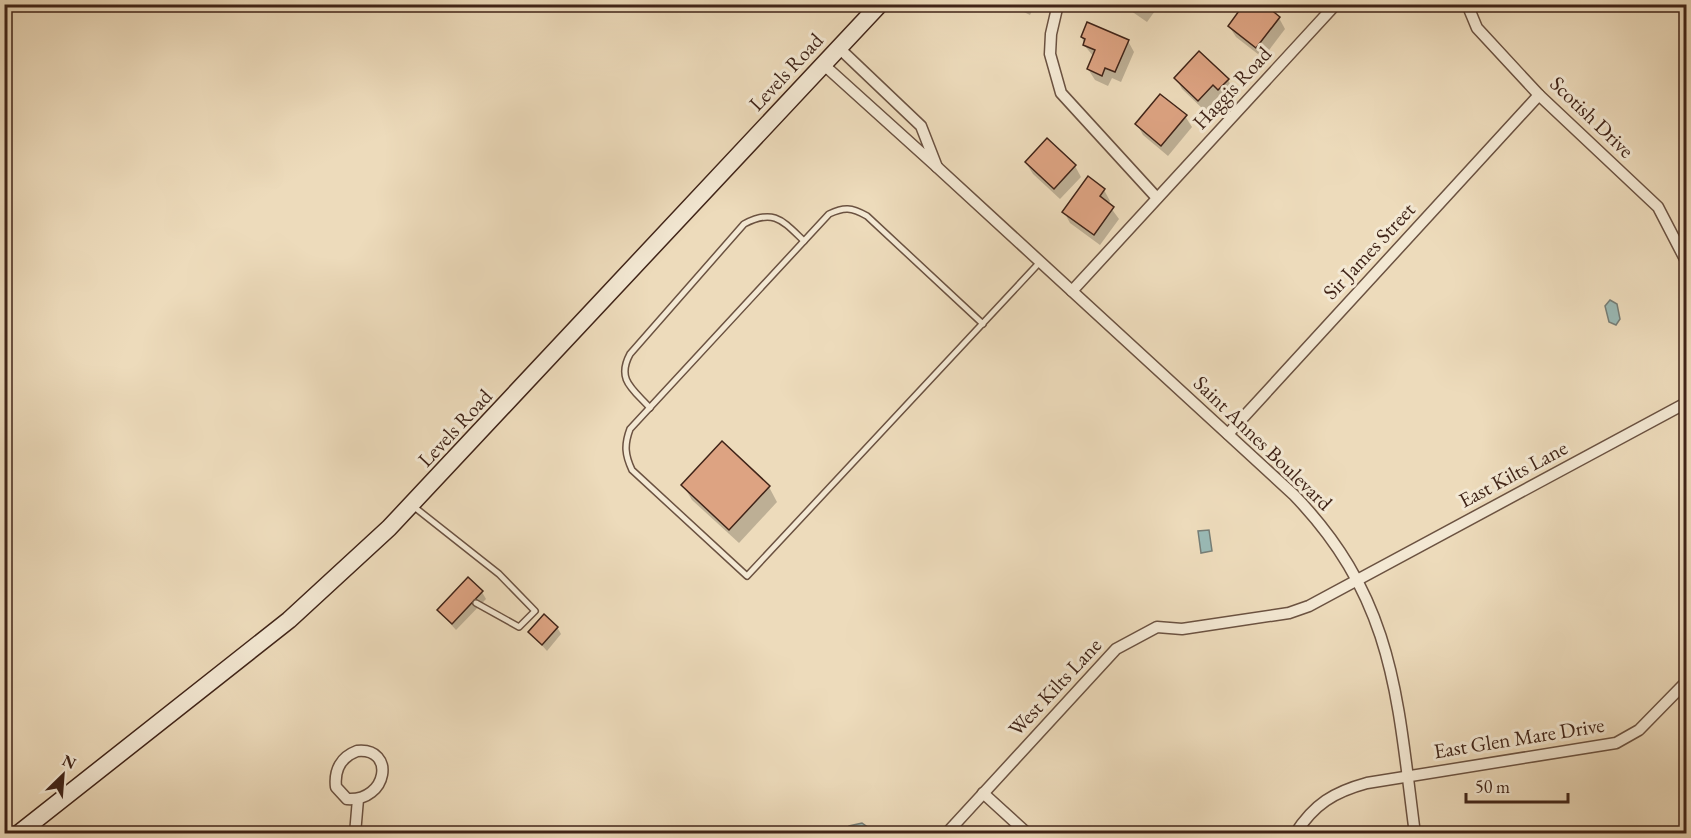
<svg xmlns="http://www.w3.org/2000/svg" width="1691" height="838" viewBox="0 0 1691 838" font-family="'EB Garamond',serif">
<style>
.water{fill:#9abab6;stroke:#767e77;stroke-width:1.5}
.shadow{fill:#0003}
.building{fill:#dda382;stroke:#402418;stroke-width:1.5}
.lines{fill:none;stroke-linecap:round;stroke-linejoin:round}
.service-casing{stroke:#6b5241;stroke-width:8}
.minor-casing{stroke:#6b5241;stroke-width:13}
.secondary-casing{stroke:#402418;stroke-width:19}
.service{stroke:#f3e8d3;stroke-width:5}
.minor{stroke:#f3e8d3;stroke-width:10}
.secondary{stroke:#f3e8d3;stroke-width:16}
.labels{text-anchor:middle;stroke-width:6;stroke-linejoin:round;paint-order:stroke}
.street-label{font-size:21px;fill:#402418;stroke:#f3e8d3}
</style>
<rect width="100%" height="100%" fill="#eddbbb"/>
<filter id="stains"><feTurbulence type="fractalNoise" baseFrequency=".00333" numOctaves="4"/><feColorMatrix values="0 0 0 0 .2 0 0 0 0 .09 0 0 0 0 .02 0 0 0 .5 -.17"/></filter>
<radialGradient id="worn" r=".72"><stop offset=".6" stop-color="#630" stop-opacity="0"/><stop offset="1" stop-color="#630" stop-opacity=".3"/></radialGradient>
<g class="water">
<path d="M1610,300l7,4 3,15 -4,6 -7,-3 -4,-16z"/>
<path d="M1209,530l3,21 -11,2 -3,-22z"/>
<path d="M862,823l7,5 -3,5h-20l3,-7z"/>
</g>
<g class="shadow">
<path d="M1007,4h28l-5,11z"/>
<path d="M1121,4h39l-13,18z"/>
<path d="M1279,18l6,11 -22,29 -27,-21 -7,-11z"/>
<path d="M1082,37l46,4 6,11 -13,30 -9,-4 -4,8 -13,-6 -7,-11 6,-12 -10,-12z"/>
<path d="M1176,78l52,2 6,11 -9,9 -5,-5 -15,16 -23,-22z"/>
<path d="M1185,116l7,11 -24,29 -25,-21 -6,-11z"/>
<path d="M1026,163l49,3 6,11 -21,22 -27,-25z"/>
<path d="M1104,190l6,11 -2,3 11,15 -19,26 -30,-22 -6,-11z"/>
<path d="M722,443l47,44 8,15 -38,41 -47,-43 -9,-15z"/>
<path d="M482,592l4,7 -30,31 -17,-19z"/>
<path d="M557,627l4,7 -14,17 -17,-19z"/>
</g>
<g class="building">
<path d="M1244,4h20l16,13 -24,31 -28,-22z"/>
<path d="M1087,22l42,18 -14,32 -10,-4 -3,8 -15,-7 8,-19 -12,-5 2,-6 -4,-2z"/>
<path d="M1199,51l30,28 -11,11 -5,-5 -15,16 -24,-23z"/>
<path d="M1160,94l27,21 -26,31 -26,-22z"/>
<path d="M1047,138l29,27 -22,24 -29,-27z"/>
<path d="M1088,176l17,13 -5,7 14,11 -20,28 -32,-23z"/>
<path d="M722,441l48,45 -41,44 -48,-45z"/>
<path d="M468,577l15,14 -31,33 -15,-14z"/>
<path d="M544,614l14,13 -16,18 -14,-13z"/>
</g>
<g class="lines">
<g class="service-casing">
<g id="service">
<path d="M983,324l-116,-108c-16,-9 -23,-9 -38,-2l-199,215c-6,16 -5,26 2,41l115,106 293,-314"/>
<path d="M650,408c-17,-19 -34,-28 -20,-54l114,-130c30,-16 39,-3 60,17"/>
<path d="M413,506l86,68 36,37 -16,16 -43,-24"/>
</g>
</g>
<g class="minor-casing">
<g id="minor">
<path d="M1058,4l-7,30 -1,20 11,39 96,105"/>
<path d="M1467,4l10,24 62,67 119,112 28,54"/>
<path d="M824,65l113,102 -16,-41 -82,-78"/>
<path d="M937,167l357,328c101,105 103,202 121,339"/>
<path d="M1072,291l264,-287"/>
<path d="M1228,434l311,-339"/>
<path d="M357,751c39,-4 31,51 -10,48l-11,-12c-2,-17 5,-30 21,-36z"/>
<path d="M983,793l45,41"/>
<path d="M355,834l3,-35"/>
<path d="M946,834l170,-185 41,-22 25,2 107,-16 20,-7 377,-203"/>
<path d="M1295,834c19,-30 39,-42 72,-51l249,-40 23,-13 47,-48"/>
</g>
</g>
<g class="secondary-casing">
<path id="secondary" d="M18,834l271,-214 100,-92 491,-524"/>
</g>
<use href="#service" class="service"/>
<use href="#minor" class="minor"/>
<use href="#secondary" class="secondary"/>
</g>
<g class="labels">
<g class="street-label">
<text transform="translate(786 72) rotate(-47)" y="7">Levels Road</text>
<text transform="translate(1232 88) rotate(-47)" y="7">Haggis Road</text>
<text transform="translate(1592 117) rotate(44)" y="7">Scotish Drive</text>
<text transform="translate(1369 251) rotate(-47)" y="7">Sir James Street</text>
<text transform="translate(455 428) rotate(-47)" y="7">Levels Road</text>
<text transform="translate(1263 443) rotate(44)" y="7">Saint Annes Boulevard</text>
<text transform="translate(1513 474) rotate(-28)" y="7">East Kilts Lane</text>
<text transform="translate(1055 687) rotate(-47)" y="7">West Kilts Lane</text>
<text transform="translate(1519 738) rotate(-9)" y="7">East Glen Mare Drive</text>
</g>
</g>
<rect width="1691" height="838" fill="none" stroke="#eddbbb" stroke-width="24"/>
<rect x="6" y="6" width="1679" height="826" fill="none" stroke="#402418" stroke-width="3"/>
<rect x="12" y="12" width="1667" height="814" fill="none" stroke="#402418" stroke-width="1.5"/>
<g transform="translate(63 775) rotate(25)" stroke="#f3e8d3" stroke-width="4.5" paint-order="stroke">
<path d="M0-4.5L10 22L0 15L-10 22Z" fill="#402418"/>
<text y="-9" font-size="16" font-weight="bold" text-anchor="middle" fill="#402418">N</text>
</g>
<path d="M1466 793v9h102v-9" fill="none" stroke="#402418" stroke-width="3"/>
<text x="1475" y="793" font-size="18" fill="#402418" stroke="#f3e8d3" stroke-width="4.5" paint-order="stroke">50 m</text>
<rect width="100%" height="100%" filter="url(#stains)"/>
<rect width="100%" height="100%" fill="url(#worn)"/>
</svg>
